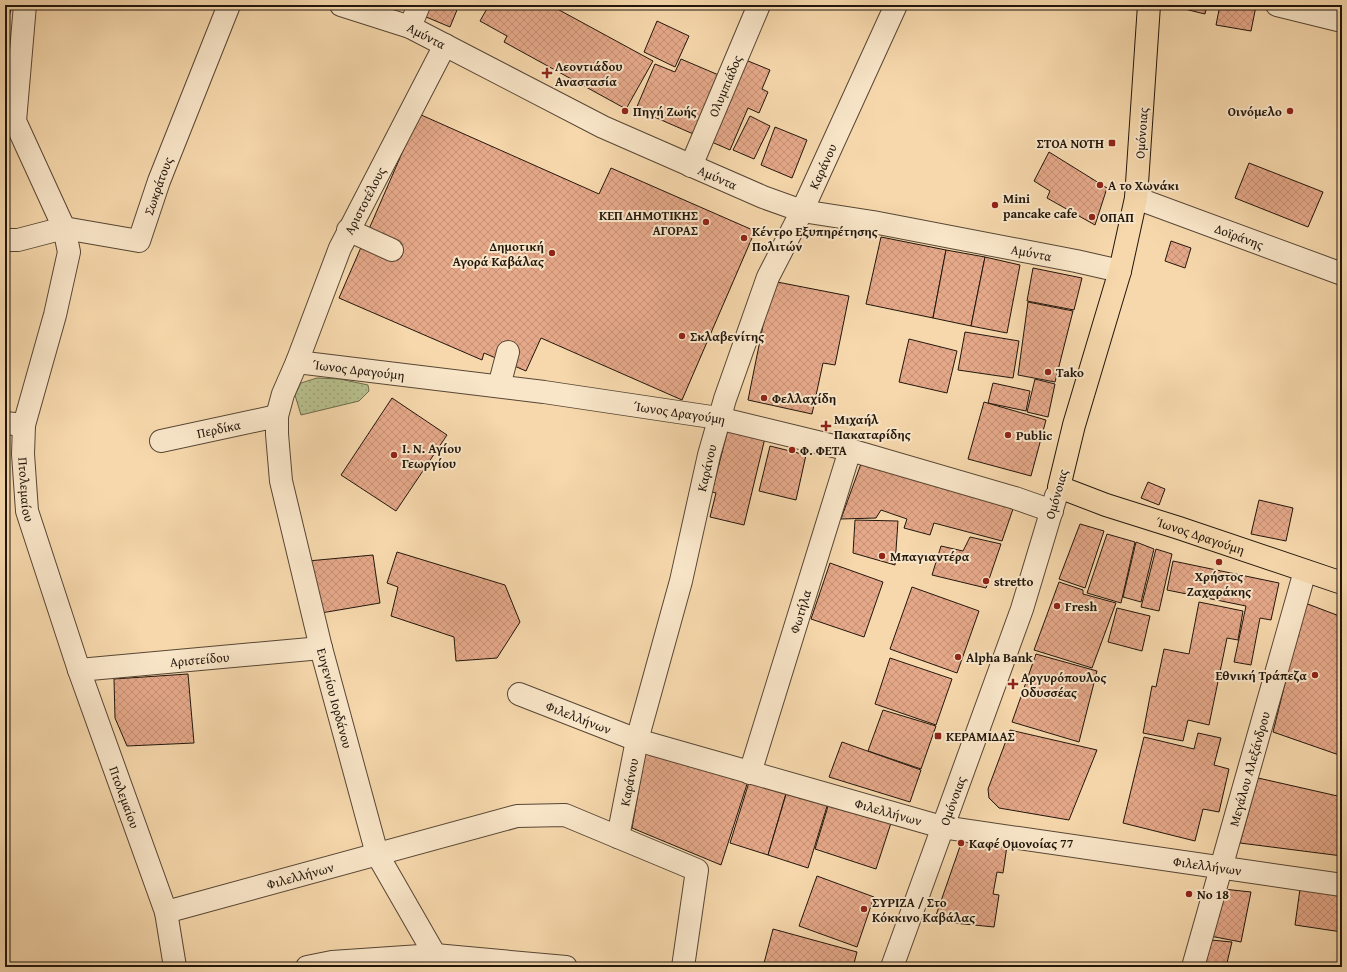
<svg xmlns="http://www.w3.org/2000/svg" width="1347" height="972" viewBox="0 0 1347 972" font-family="'Gentium Book Plus',serif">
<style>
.grass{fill:url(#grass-dots);stroke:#6c6b4c}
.building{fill:url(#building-cross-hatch);stroke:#22160c}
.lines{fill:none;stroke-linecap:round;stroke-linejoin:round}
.minor-casing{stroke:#574634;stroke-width:24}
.major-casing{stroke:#22160c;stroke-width:24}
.minor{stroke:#f9e6c9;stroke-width:22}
.major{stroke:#f6d8ac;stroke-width:22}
.poi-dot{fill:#8f2418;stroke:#f9e6c9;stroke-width:1.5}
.labels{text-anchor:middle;stroke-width:4;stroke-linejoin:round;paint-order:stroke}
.street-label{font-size:13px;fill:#22160c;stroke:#f9e6c9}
.poi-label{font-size:13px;font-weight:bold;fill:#22160c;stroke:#f9e6c9;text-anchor:start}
</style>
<defs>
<pattern id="grass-dots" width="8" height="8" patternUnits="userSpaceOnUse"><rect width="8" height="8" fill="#b7c08d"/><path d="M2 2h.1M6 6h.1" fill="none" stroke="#9da478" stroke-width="1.8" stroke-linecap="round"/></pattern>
<pattern id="building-cross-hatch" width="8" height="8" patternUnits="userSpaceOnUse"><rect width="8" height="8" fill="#e5a889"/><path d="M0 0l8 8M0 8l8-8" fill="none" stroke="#c49075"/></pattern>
</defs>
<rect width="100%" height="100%" fill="#f6d8ac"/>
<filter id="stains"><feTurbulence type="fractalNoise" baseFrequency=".005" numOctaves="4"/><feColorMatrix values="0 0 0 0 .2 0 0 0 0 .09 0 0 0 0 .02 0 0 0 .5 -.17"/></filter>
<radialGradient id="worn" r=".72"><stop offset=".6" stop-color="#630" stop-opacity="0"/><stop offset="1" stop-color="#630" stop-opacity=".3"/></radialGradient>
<path class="grass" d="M317,378l23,1 28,6 1,6 -10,10 -58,14 -6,-20 6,-12z"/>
<g class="building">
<path d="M5,5h7l-7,27z"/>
<path d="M423,5h36l-9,22 -31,-13z"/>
<path d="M489,5h61l103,56 -27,48 -122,-67 3,-6 -27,-15z"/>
<path d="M1168,5h39l-2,9z"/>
<path d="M1220,5l36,1 -5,25 -35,-6z"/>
<path d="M657,21l32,15 -14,31 -31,-15z"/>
<path d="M731,54l39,16 -8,19 6,3 -9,21 -11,-5 -18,42 -94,-41 19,-45 20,8 6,-13 40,17z"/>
<path d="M419,114l180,80 12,-26 144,63 -73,169 -141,-62 -15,33 -42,-18 -2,7 -143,-62z"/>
<path d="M750,116l20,10 -16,33 -21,-9z"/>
<path d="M775,127l32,13 -15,38 -31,-13z"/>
<path d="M1049,152l58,36 -12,37 -48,-27 3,-7 -16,-10z"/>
<path d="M1249,163l74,29 -15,35 -73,-29z"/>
<path d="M881,237l65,13 -13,68 -67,-14z"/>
<path d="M1171,241l20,7 -6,20 -20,-7z"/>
<path d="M946,250l39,7 -14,69 -38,-8z"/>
<path d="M985,257l35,8 -13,68 -36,-7z"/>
<path d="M1033,268l49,10 -8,32 -47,-9z"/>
<path d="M772,281l77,15 -14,69 -12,-2 -11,51 -64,-14z"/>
<path d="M1028,302l45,9 -18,71 -37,-7z"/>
<path d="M965,332l54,9 -6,37 -55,-8z"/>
<path d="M909,339l48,12 -10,42 -48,-11z"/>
<path d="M1035,379l20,5 -7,33 -21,-5z"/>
<path d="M993,383l37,8 -4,20 -38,-8z"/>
<path d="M392,398l55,37 -51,76 -55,-36z"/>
<path d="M984,402l62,18 -15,56 -63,-17z"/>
<path d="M728,429l37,9 -21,87 -34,-8 6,-24 -4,-1z"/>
<path d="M770,446l36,9 -10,45 -37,-9z"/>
<path d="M862,461l152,45 -12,35 -68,-18 -4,12 -26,-7 3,-9 -26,-9 -5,8 -35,1z"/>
<path d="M1148,482l17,7 -6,16 -18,-7z"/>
<path d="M1259,500l34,8 -7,33 -35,-7z"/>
<path d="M855,520l43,1 -3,44 -42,-12z"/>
<path d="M1080,524l24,7 -19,57 -26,-9z"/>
<path d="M1107,534l28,8 -14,61 -34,-10z"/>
<path d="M970,537l31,7 -15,44 -54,-13 9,-29 22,5z"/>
<path d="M1136,542l18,7 -13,53 -18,-5z"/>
<path d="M1342,545v10l-3,-1z"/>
<path d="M1156,549l16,5 -13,57 -18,-4z"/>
<path d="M397,552l108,33 15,37 -23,36 -41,3 -2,-24 -63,-21 7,-29 -11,-4z"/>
<path d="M373,555l7,48 -59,10 -13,-52z"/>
<path d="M1173,561l106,22 -8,37 -11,-2 -9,47 -17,-3 12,-56 -79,-16z"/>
<path d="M830,563l53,19 -19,55 -53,-18z"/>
<path d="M1059,582l24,8v4l33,9 -24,65 -58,-18z"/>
<path d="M912,587l67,24 -22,62 -67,-24z"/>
<path d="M1199,602l44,9 -5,29 -11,-2 -18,87 -21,-5 -5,21 -40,-8 9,-47 4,1 8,-38 25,5z"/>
<path d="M1305,603l37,14v139l-69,-24z"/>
<path d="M1117,608l33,8 -8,35 -34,-9z"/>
<path d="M1036,654l61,17 -18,71 -67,-20z"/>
<path d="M890,658l62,21 -16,46 -61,-21z"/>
<path d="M188,674l6,69 -67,3 -12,-28 -1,-39z"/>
<path d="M883,710l53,16 -15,43 -53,-18z"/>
<path d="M1010,730l87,20 -28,70 -70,-12 -10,-10 -1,-9z"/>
<path d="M1198,733l23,5 -7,27 15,4 -10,43 -16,-3 -8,32 -72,-18 21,-86 50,12z"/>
<path d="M842,742l79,28 -11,32 -81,-25z"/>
<path d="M646,747l103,31 -28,87 -89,-37z"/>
<path d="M1258,778l84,19v59l-102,-13z"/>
<path d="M750,779l37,11 -19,65 -38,-12z"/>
<path d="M787,791l41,12 -20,65 -40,-13z"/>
<path d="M829,803l62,20 -15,46 -61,-20z"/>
<path d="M964,835l44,4 -5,34 -6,-1 -4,22 6,1 -5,32 -60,-6z"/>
<path d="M817,876l57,21 -17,50 -58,-21z"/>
<path d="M1223,889l28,3 -10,50 -31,-6z"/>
<path d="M1300,889l42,6v37l-47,-7z"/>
<path d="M773,929l84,23 -4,15h-90z"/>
<path d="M1211,940l21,2 -6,25h-22z"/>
<path d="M1324,966v1h-31z"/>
</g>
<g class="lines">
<g class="minor-casing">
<g id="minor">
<path id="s1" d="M25,5l-10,116 49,107 5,24 -14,63 -31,110 -1,29 4,57 52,159 87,242 9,55"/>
<path id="s2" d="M341,5l69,22 193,100 160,70 39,14 71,11 203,39 44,10"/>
<path d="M1277,5l65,16"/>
<path d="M410,27l9,-22"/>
<path id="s3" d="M691,166l68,-161"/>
<path id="s4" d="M1136,198l206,76"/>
<path d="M348,230l44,20"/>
<path id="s5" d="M5,240h13l46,-12 75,13 20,-60 70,-176"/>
<path id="s6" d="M297,362l247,30 174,26 132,32 165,48 37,13"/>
<path d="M499,386l9,-34"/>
<path d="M5,423l19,2"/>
<path id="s7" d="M161,441l116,-25"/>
<path id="s8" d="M79,670l242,-22"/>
<path id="s9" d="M519,694l118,46 305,87 400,58"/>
<path id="s10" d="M750,773l100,-323"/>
<path id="s11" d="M618,837l19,-97 44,-159 28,-126 16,-56 43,-122 34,-66 94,-206"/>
<path id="s12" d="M166,912l351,-96 48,-1 132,55 -14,97"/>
<path d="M307,967l25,-5 103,-7 131,12"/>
<path id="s13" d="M433,967l2,-12 -58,-101 -56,-206 -40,-167 -4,-47v-18l6,-22 14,-32 43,-114 105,-203"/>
<path id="s14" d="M892,967l130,-358 34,-113"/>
<path id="s15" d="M1193,967l112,-396"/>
</g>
</g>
<g class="major-casing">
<g id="major">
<path id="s16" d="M1149,5l-13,193 -16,73 -46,154 -15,62 47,18 73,23 163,55"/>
</g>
</g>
<use href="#minor" class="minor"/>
<use href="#major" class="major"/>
</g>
<g class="poi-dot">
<path d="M545 67h4v4h4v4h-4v4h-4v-4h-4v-4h4z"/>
<circle cx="625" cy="111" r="4"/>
<circle cx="1290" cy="111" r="4"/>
<rect x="1108" y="139" width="8" height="8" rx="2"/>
<circle cx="1100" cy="185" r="4"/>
<circle cx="995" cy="205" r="4"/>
<circle cx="1092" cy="217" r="4"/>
<circle cx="706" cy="222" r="4"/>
<circle cx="744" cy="238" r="4"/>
<circle cx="552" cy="253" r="4"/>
<circle cx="682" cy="336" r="4"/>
<circle cx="1048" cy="372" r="4"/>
<circle cx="764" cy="398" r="4"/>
<path d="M824 420h4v4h4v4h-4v4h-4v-4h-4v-4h4z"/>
<circle cx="1008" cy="435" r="4"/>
<circle cx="792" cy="450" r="4"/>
<circle cx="394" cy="455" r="4"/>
<circle cx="882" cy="556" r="4"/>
<circle cx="1219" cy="562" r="4"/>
<circle cx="986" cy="581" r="4"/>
<circle cx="1057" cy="606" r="4"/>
<circle cx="958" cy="657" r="4"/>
<circle cx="1315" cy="675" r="4"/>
<path d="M1011 678h4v4h4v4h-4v4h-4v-4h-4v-4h4z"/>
<rect x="934" y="732" width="8" height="8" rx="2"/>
<circle cx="961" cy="843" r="4"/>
<circle cx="1189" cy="894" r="4"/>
<circle cx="864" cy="909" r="4"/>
</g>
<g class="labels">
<g class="street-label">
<text dy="5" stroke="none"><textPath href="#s2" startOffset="91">Αμύντα</textPath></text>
<text dy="5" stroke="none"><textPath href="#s3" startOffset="87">Ολυμπιάδος</textPath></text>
<text transform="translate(1141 133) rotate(-86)" y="5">Ομόνοιας</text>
<text dy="5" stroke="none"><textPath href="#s11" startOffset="704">Καράνου</textPath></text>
<text dy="5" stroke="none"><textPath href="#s2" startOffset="415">Αμύντα</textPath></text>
<text dy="5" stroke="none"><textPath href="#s5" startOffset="195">Σωκράτους</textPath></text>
<text dy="5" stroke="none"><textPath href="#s13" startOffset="812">Αριστοτέλους</textPath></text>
<text dy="5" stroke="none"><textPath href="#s4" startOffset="110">Δοϊράνης</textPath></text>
<text dy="5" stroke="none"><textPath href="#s2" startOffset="739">Αμύντα</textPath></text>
<text dy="5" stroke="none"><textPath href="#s6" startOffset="62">Ίωνος Δραγούμη</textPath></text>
<text dy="5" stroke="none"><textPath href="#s6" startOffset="386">Ίωνος Δραγούμη</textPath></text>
<text dy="5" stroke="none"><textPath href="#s7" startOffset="59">Περδίκα</textPath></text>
<text dy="5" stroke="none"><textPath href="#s11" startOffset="380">Καράνου</textPath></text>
<text dy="5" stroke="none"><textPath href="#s1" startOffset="502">Πτολεμαίου</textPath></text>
<text transform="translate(1056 494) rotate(-74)" y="5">Ομόνοιας</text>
<text dy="5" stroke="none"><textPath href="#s16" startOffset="642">Ίωνος Δραγούμη</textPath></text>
<text dy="5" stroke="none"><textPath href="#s10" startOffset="169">Φωτήλα</textPath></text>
<text dy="5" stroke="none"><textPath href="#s8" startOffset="121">Αριστείδου</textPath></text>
<text transform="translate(335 698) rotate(75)" y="5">Ευγενίου Ιορδάνου</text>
<text dy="5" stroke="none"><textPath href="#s9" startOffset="64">Φιλελλήνων</textPath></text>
<text dy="5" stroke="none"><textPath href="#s15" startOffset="206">Μεγάλου Αλεξάνδρου</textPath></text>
<text dy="5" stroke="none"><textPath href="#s11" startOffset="56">Καράνου</textPath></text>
<text dy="5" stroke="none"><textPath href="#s1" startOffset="826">Πτολεμαίου</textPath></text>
<text dy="5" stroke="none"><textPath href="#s14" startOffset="177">Ομόνοιας</textPath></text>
<text dy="5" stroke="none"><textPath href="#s9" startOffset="388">Φιλελλήνων</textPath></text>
<text dy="5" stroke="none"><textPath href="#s9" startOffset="712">Φιλελλήνων</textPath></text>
<text dy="5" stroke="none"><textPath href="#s12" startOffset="139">Φιλελλήνων</textPath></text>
</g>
<g class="poi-label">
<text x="555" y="71">Λεοντιάδου<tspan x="555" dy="15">Αναστασία</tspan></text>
<text x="633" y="116">Πηγή Ζωής</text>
<text x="1282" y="116" text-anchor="end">Οινόμελο</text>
<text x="1104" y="148" text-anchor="end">ΣΤΟΑ ΝΟΤΗ</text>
<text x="1108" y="190">Α το Χωνάκι</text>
<text x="1003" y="203">Mini<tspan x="1003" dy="15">pancake cafe</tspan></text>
<text x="698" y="220" text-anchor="end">ΚΕΠ ΔΗΜΟΤΙΚΗΣ<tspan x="698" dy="15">ΑΓΟΡΑΣ</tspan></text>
<text x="1100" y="222">ΟΠΑΠ</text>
<text x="752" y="236">Κέντρο Εξυπηρέτησης<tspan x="752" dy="15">Πολιτών</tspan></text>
<text x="544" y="251" text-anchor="end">Δημοτική<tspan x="544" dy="15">Αγορά Καβάλας</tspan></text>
<text x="690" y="341">Σκλαβενίτης</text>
<text x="1056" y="377">Tako</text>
<text x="772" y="403">Φελλαχίδη</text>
<text x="834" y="424">Μιχαήλ<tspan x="834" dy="15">Πακαταρίδης</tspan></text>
<text x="1016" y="440">Public</text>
<text x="402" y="453">Ι. Ν. Αγίου<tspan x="402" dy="15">Γεωργίου</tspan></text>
<text x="800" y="455">Φ. ΦΕΤΑ</text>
<text x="890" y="561">Μπαγιαντέρα</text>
<text x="1219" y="581" text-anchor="middle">Χρήστος<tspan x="1219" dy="15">Ζαχαράκης</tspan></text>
<text x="994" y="586">stretto</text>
<text x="1065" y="611">Fresh</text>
<text x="966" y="662">Alpha Bank</text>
<text x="1307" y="680" text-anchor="end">Εθνική Τράπεζα</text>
<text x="1021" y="682">Αργυρόπουλος<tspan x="1021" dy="15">Οδυσσέας</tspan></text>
<text x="946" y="741">ΚΕΡΑΜΙΔΑΣ</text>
<text x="969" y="848">Καφέ Ομονοίας 77</text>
<text x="1197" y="899">No 18</text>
<text x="872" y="907">ΣΥΡΙΖΑ / Στο<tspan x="872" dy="15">Κόκκινο Καβάλας</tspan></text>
</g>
</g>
<rect width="1347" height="972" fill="none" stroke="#f6d8ac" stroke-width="20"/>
<rect x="6" y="6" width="1335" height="960" fill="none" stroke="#22160c" stroke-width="2"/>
<rect x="10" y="10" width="1327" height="952" fill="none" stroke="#22160c"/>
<rect width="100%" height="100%" filter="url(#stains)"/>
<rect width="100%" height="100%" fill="url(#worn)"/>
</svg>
